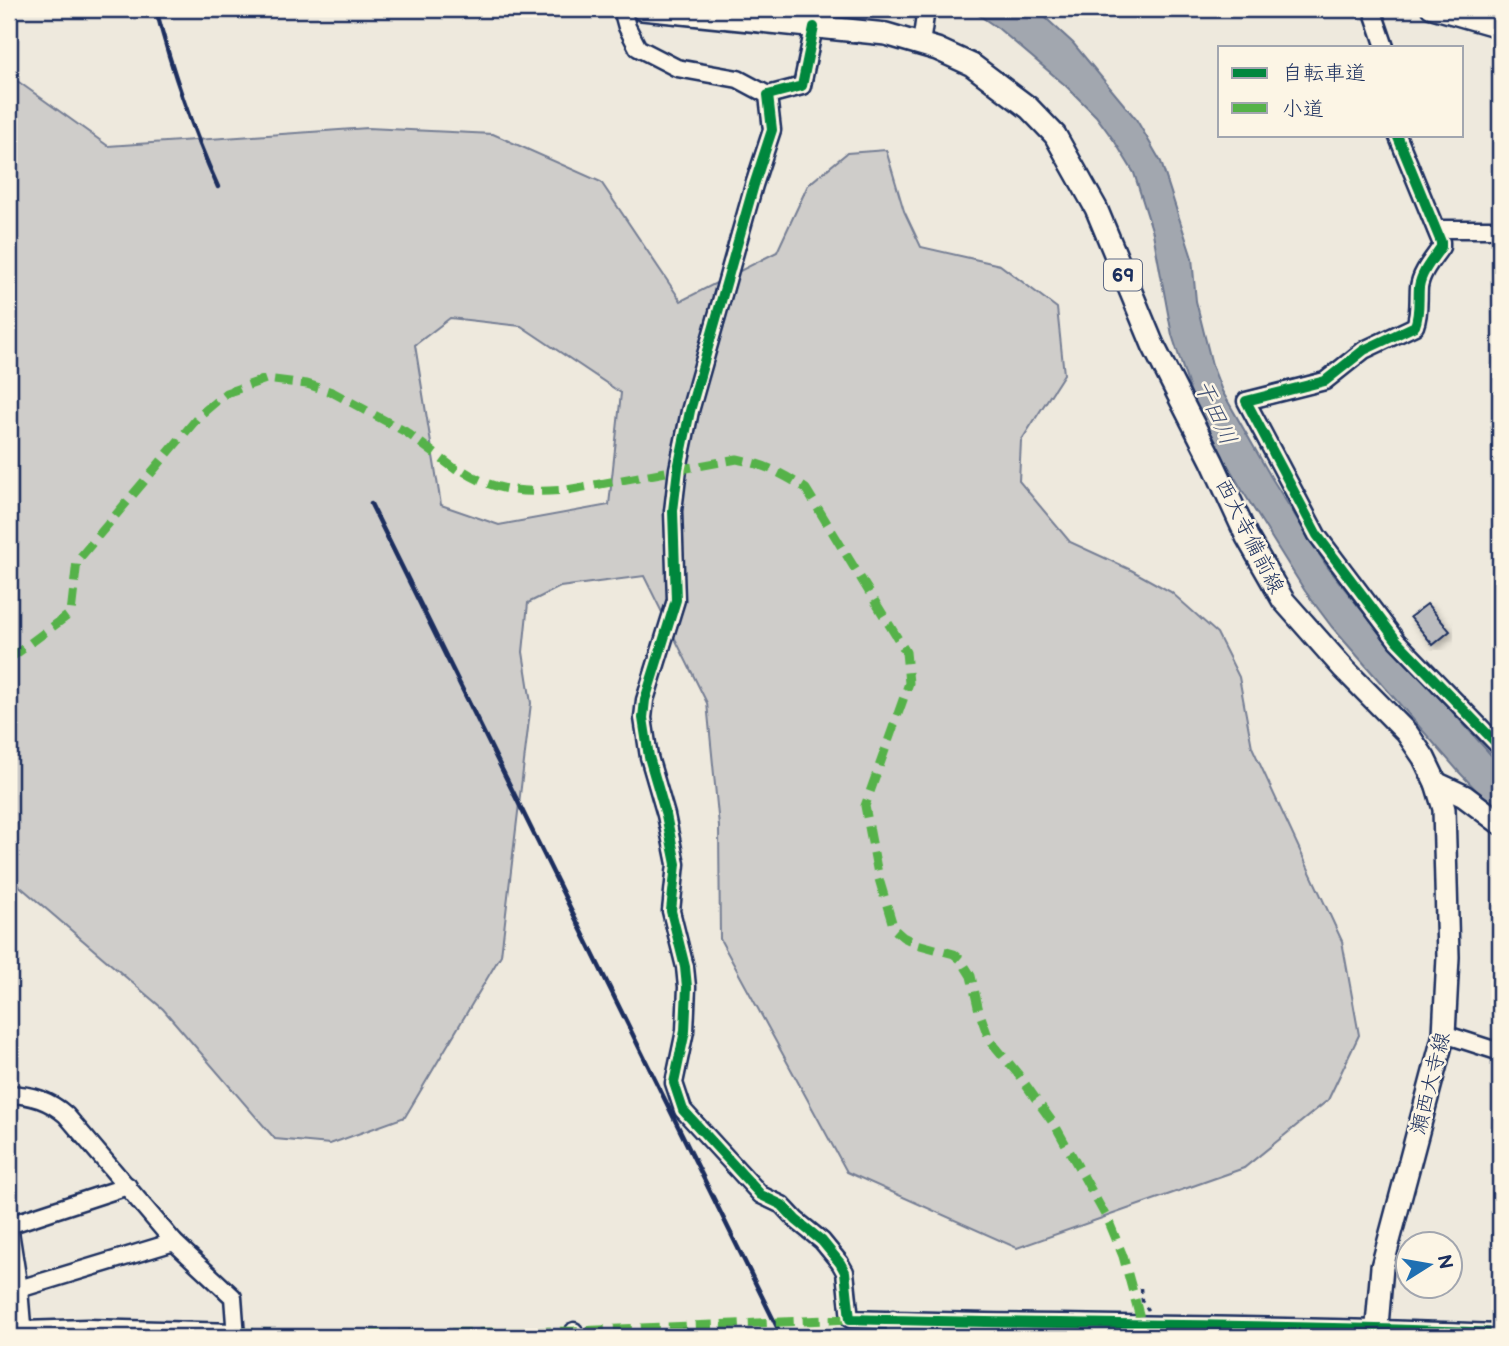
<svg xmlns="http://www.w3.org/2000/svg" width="1509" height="1346" viewBox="0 0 1509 1346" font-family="'Balsamiq Sans','Klee One',sans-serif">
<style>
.green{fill:#cfcdca;stroke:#757e94;stroke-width:2;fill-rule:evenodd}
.water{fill:#a2a7af;stroke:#6c778f;stroke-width:2}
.building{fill:#babbbe;stroke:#1b2f5e;stroke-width:2;filter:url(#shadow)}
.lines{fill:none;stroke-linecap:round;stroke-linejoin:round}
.minor-casing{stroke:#1b2f5e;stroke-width:21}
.major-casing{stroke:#1b2f5e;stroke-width:26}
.path{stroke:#1b2f5e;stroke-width:2.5;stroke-dasharray:5 5;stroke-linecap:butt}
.minor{stroke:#fcf5e5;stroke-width:16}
.major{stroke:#fcf5e5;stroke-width:21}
.rail{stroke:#1b2f5e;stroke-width:4.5}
.quiet{stroke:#55b248;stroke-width:9;stroke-dasharray:18 9;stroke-linecap:butt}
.cycleway-casing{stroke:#fcf5e5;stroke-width:15}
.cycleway{stroke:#00873e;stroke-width:10}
.labels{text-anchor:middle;stroke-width:5;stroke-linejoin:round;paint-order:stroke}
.shield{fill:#fcf5e5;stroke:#5e6a86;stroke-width:2}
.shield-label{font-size:19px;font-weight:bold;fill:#1b2f5e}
.street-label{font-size:21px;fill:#1b2f5e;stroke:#fcf5e5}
.water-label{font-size:23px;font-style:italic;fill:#445376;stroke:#fcf5e5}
</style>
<defs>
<filter id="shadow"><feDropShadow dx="4" dy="4" stdDeviation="3.5" flood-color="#0004"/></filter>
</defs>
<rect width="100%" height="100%" fill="#eee9dd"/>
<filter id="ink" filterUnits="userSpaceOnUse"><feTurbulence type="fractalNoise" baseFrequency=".0143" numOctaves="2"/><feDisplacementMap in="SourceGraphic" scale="14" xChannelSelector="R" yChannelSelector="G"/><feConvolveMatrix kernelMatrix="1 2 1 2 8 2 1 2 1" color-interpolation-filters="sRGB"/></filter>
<g filter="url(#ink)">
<path class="green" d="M9,75l99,71 260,-18 125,6 108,48 80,119 96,-49 31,-67 39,-32 39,-3 18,61 17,36 79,18 57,43 7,66 -43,67 -2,40 51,61 61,28 40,22 46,41 22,44 13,70 90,194 17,94 -31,65 -84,68 -227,80 -170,-76 -127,-233 -1,-113 -12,-123 -63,-127 -84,11 -32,16 -5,49 8,51 -30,252 -96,162 -75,27 -55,-5 -112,-130 -154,-132zM450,318l71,8 100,67 -12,112 -110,20 -58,-20 -26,-160z"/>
<path class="water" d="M970,9h66l37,34 63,76 25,43 31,96 4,43 16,64 10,26 49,86 55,88 33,42 141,158v50l-41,-43 -127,-145 -27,-36 -63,-101 -38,-66 -11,-25 -21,-64 -19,-102 -19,-60 -19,-31 -19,-26 -31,-31 -66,-56z"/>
<path class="building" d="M1427,604l23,27 -17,14 -23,-28z"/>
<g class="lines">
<g class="minor-casing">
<g id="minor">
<path d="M622,9l5,18 11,21 39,20 61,11 30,16"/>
<path d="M1372,9l13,38"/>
<path d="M1430,9l70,20"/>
<path d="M814,27l-12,59 -34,9 4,35 -18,55 -64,226 -12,58 -5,42 3,89 -31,100 -2,18 6,39 17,58 10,49 -5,47 14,56 2,20 -2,44 -11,52 9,27 78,85 21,10 14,15 26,21 18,22 5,9 5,47c217,6 434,5 650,14"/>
<path d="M921,44l5,-35"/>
<path d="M1397,135l44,107v5c-8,12 -20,25 -22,40 -1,13 1,26 -4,39l-51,24 -39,31 -79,20 71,134 80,106 103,106"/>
<path d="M1436,229h64"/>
<path d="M1444,1034l56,18"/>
<path d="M9,1094c23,1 40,6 57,21l108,127 59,55 3,40"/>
<path d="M9,1225l119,-39"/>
<path d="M9,1225l10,64 4,48"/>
<path d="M19,1289l155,-47"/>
<path d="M893,1319l4,18"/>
<path d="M23,1330l64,-2 149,4"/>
<path d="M574,1331l1,6"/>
</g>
</g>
<g class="major-casing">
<g id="major">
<path d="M642,9l244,25 51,15 35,16 57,43 26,27 41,73 57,137 59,116 35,76 36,63 61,69 63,64 17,25 12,25 8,26 4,148 -4,77 -62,233 -6,70"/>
<path d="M1436,783l28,13 36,27"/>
</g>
</g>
<path class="path" d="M1141,1288l1,13 6,9"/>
<use href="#minor" class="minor"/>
<use href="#major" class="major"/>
<g class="rail">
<path d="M156,9c16,62 36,120 62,178"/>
<path d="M371,504l411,833"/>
</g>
<g class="quiet">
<path d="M9,659l62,-46 6,-52 123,-146 26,-22 40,-14 41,5 25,8 74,40 53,40 3,-2c34,23 65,23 105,20l170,-31c29,6 45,14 69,30l100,163 3,31 -44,123 14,73 15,50 9,8 14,7 37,10 7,6 10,16 8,35 10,28 29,35 38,53 53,95 14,34 19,69"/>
<path d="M236,1332l75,3 263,-4 276,-12"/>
</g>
<g class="cycleway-casing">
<g id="cycleway">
<path d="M814,27l-12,59 -34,9 4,35 -18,55 -64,226 -12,58 -5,42 3,89 -31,100 -2,18 6,39 17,58 10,49 -5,47 14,56 2,20 -2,44 -11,52 9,27 78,85 21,10 14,15 26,21 18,22 5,9 5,47c217,6 434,5 650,14"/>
<path d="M1397,135l44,107v5c-8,12 -20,25 -22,40 -1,13 1,26 -4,39l-51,24 -39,31 -79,20 71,134 80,106 103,106"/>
</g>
</g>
<use href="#cycleway" class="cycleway"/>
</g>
</g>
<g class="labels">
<rect class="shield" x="1104" y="259.5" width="38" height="31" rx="5"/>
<g class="shield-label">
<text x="1123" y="282">69</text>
</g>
<g class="street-label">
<text transform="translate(1250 536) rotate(63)" y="7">西大寺備前線</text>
<text transform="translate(1430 1083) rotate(-76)" y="7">瀬西大寺線</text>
</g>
<g class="water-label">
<text transform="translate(1216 412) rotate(65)" y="8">干田川</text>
</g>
</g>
<rect width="1509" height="1346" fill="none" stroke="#fcf5e5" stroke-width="35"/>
<rect x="18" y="18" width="1474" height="1311" fill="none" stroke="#1b2f5e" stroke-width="2.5" filter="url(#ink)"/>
<rect x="1218" y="46" width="245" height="91" fill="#fcf5e5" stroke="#a2a6af" stroke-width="2"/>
<rect x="1232" y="68" width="35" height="10" fill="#00873e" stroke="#a2a6af" stroke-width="2"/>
<text x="1282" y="80" font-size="21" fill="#1b2f5e">自転車道</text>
<rect x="1232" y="103" width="35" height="10" fill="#55b248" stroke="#a2a6af" stroke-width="2"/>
<text x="1282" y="116" font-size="21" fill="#1b2f5e">小道</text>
<g transform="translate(1429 1265) rotate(79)"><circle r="33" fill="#fcf5e5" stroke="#a2a6af" stroke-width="2"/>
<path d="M0-5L12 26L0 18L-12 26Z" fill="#1f6fb2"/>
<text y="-10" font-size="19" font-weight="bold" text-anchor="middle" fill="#1b2f5e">N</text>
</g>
</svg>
